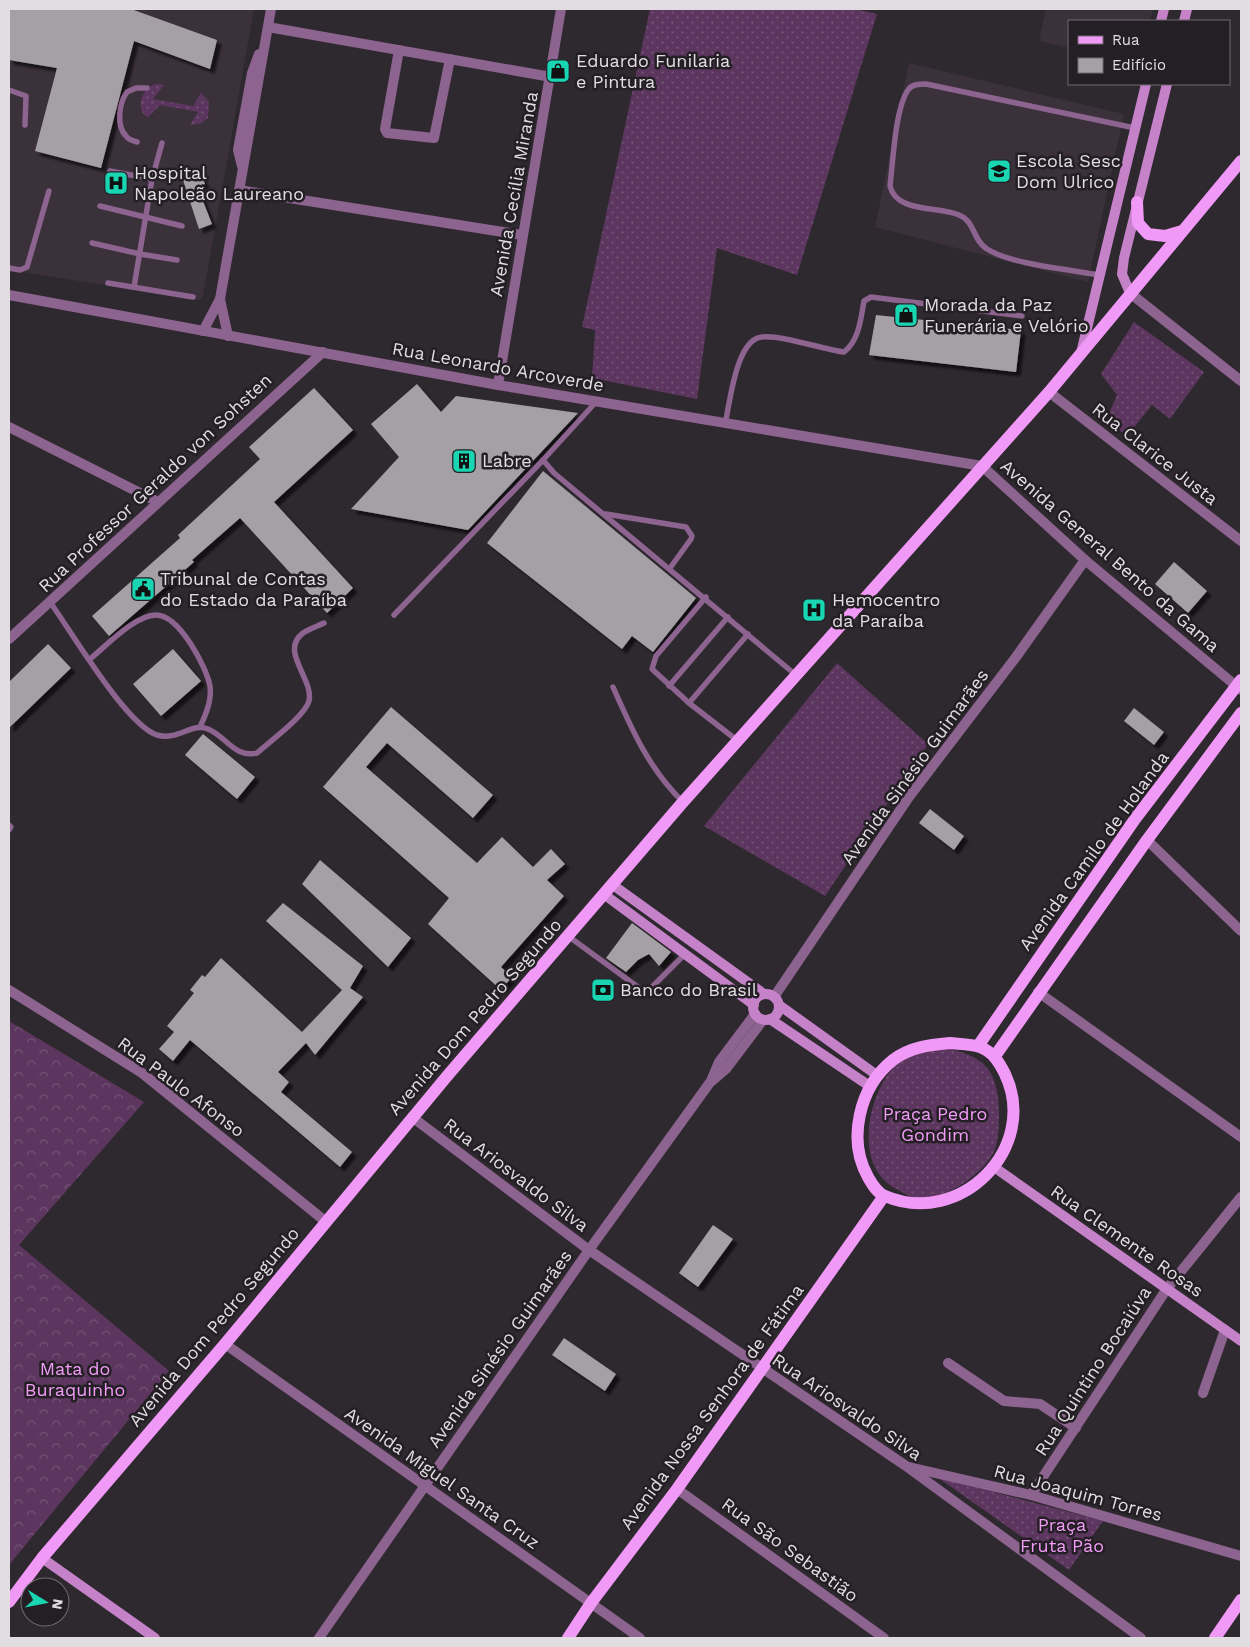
<svg xmlns="http://www.w3.org/2000/svg" width="1250" height="1647" viewBox="0 0 1250 1647" font-family="'Work Sans',sans-serif">
<style>
.built{fill:#3a313a}
.grass{fill:url(#grass-dots)}
.forest{fill:url(#forest-crowns)}
.building{fill:#a59fa6;filter:url(#shadow)}
.lines{fill:none;stroke-linecap:round;stroke-linejoin:round}
.service{stroke:#8d638f;stroke-width:5.5}
.minor{stroke:#8d638f;stroke-width:10}
.tertiary{stroke:#8d638f;stroke-width:10}
.secondary{stroke:#c582c9;stroke-width:10}
.primary{stroke:#f199f6;stroke-width:12}
.labels{text-anchor:middle;stroke-width:5;stroke-linejoin:round;paint-order:stroke}
.poi-label{font-size:18px;fill:#e1dde1;stroke:#241f24;text-anchor:start}
.street-label{font-size:18px;fill:#e1dde1;stroke:#241f24}
.park-label{font-size:18px;fill:#f29bf7;stroke:#241f24}
</style>
<defs>
<pattern id="grass-dots" width="8" height="8" patternUnits="userSpaceOnUse" patternTransform="scale(1.25)"><rect width="8" height="8" fill="#5c365f"/><path d="M2 2h.1M6 6h.1" fill="none" stroke="#735376" stroke-width="1.8" stroke-linecap="round"/></pattern>
<pattern id="forest-crowns" width="20" height="18" patternUnits="userSpaceOnUse" patternTransform="scale(1.25)"><rect width="20" height="18" fill="#5c365f"/><path d="M2 6a3 3 0 1 1 6 0M12 15a3 3 0 1 1 6 0" fill="none" stroke="#735376"/></pattern>
<filter id="shadow"><feDropShadow dx="4.5" dy="4.5" stdDeviation="1" flood-color="#0009"/></filter>
</defs>
<rect width="100%" height="100%" fill="#2e292e"/>
<g class="built">
<path d="M9,9h245l-51,287 -3,4 -191,-30z"/>
<path d="M1046,9h107l-3,12h-81v27l-30,-7z"/>
<path d="M909,63l215,51 -36,168 -213,-55z"/>
</g>
<g class="grass">
<path d="M650,9h205l22,5 -80,261 -80,-27 -20,151 -105,-21 3,-48 -13,-3z"/>
<path d="M156,84l8,1 -11,14 40,7 8,-13 8,9 -1,16 -9,6 -9,1 8,-13 -38,-7 -12,12 -4,-2c-8,-12 -1,-27 12,-31z"/>
<path d="M1134,322l70,50 -34,47 -18,-14 -24,30 -23,-12 12,-28 -16,-21z"/>
<path d="M837,663l91,81 -103,152 -121,-70z"/>
<path d="M945,1048c40,8 53,22 54,64 0,11 0,26 -4,37 -9,24 -53,54 -80,50 -4,-1 -9,-5 -13,-7 -15,-7 -24,-15 -30,-32 -9,-29 1,-69 21,-92 13,-14 34,-18 52,-20z"/>
<path d="M937,1477l166,44 -34,49z"/>
</g>
<path class="forest" d="M9,1021l135,81 -125,143 150,126 -160,194z"/>
<g class="building">
<path d="M9,9h122l86,31 -7,29 -76,-28 -33,127 -66,-17 22,-83 -48,-8z"/>
<path d="M200,171l5,13 -8,2 15,38 -13,5 -17,-52z"/>
<path d="M876,315l145,15 -5,42 -147,-17z"/>
<path d="M417,384l24,28 15,-16 122,17 -110,117 -117,-21 48,-52 -28,-33z"/>
<path d="M314,388l39,42 -79,72 79,86 -26,25 -87,-95 -48,42 2,2 -85,74 -17,-20 88,-78 -2,-3 82,-76 -11,-12z"/>
<path d="M543,471l153,127 -43,54 -21,-16 -10,13 -135,-106z"/>
<path d="M1174,562l33,29 -19,22 -33,-29z"/>
<path d="M48,644l23,24 -62,60v-46z"/>
<path d="M173,649l28,32 -40,35 -28,-32z"/>
<path d="M391,707l102,88 -20,23 -86,-75 -21,24 111,96 25,-26 31,30 18,-18 14,15 -18,16 17,16 -63,71 11,10 -11,13 -73,-66 21,-26 -126,-111z"/>
<path d="M1134,708l30,24 -10,13 -30,-24z"/>
<path d="M203,734l52,43 -18,22 -52,-44z"/>
<path d="M930,809l34,27 -10,14 -35,-27z"/>
<path d="M320,860l91,78 -23,29 -86,-83z"/>
<path d="M283,903l80,63 -13,22 13,9 -48,58 -9,-12 -28,29 11,10 -8,10 71,60 -12,15 -150,-127 -17,21 -14,-12 15,-17 -7,-6 27,-33 -4,-3 12,-15 3,2 16,-19 81,74 40,-42 -76,-69z"/>
<path d="M632,923l39,29 -12,14 -10,-12 -11,6 -12,12 -20,-14z"/>
<path d="M713,1225l20,14 -35,48 -19,-14z"/>
<path d="M564,1338l52,36 -11,17 -53,-36z"/>
</g>
<g class="lines">
<g class="service">
<path d="M9,90l17,6 -1,29"/>
<path d="M137,142c-4,-1 -9,-3 -11,-6 -10,-10 -7,-33 1,-44l9,-4h11"/>
<path d="M110,171l42,8"/>
<path d="M100,206l82,20"/>
<path d="M92,243l48,11 37,6"/>
<path d="M9,268l11,2 7,-3 22,-76"/>
<path d="M1099,275c-30,-6 -86,-10 -112,-26 -14,-8 -12,-28 -28,-34 -21,-9 -63,-2 -69,-29 3,-24 5,-77 18,-96 4,-6 11,-6 18,-6l209,44"/>
<path d="M108,283l85,14"/>
<path d="M134,287l18,-108 10,-36"/>
<path d="M596,402l-53,58 11,13 243,203"/>
<path d="M725,424c5,-21 11,-85 37,-87 21,-2 59,12 82,15 15,-11 17,-34 20,-51l7,-4 151,19"/>
<path d="M606,514l80,13 6,9 -1,3 -21,29"/>
<path d="M706,597l-50,59 -4,13 37,34 49,38"/>
<path d="M50,602c21,29 76,123 107,133 21,6 35,-13 51,-6 19,8 26,29 49,24 12,-11 48,-37 52,-52 5,-22 -30,-50 -6,-68 6,-4 15,-7 21,-10"/>
<path d="M394,615l149,-155"/>
<path d="M90,659c16,-13 45,-44 66,-44 23,0 50,51 54,71 2,14 -4,28 -10,41"/>
<path d="M669,686l59,-69"/>
<path d="M613,687c19,43 36,82 70,115"/>
<path d="M689,703l59,-69"/>
<path d="M9,825l2,2 -2,3"/>
<path d="M568,936l78,57 38,-38"/>
</g>
<g class="minor">
<path d="M268,27l283,50"/>
<path d="M399,50l-14,79 2,4 47,5 16,-79"/>
<path d="M239,190l283,45"/>
<path d="M1130,293l111,88"/>
<path d="M498,385l63,-376"/>
<path d="M1049,392l192,149"/>
<path d="M1147,840l94,91"/>
<path d="M1038,992l203,145"/>
<path d="M774,997l135,-200 107,-140 69,-97"/>
<path d="M712,1081l14,-12 37,-49"/>
<path d="M412,1117l177,133 317,216 235,172"/>
<path d="M225,1344l415,294"/>
<path d="M948,1363l56,38 36,3 36,24"/>
<path d="M1203,1393l22,-63"/>
<path d="M909,1467l122,28 210,61"/>
<path d="M677,1489l207,149"/>
<path d="M1031,1495l135,-205 75,-93"/>
<path d="M319,1638l270,-388 122,-169 8,-19 36,-48"/>
</g>
<g class="tertiary">
<path d="M242,166l-4,-16 14,-77 7,-19"/>
<path d="M9,295l489,90 484,81 103,94 156,130"/>
<path d="M220,299l8,37"/>
<path d="M203,331l17,-32 51,-290"/>
<path d="M9,427l149,75"/>
<path d="M9,639l314,-287"/>
<path d="M9,990l133,83 183,148"/>
</g>
<g class="secondary">
<path d="M1161,21l3,-12"/>
<path d="M1184,21l3,-12"/>
<path d="M1130,293l-8,-19 2,-16 43,-174"/>
<path d="M1081,353l65,-269"/>
<path d="M613,885l151,109"/>
<path d="M605,895l149,110"/>
<circle cx="766" cy="1007" r="13"/>
<path d="M779,1005l99,71"/>
<path d="M770,1019l101,68"/>
<path d="M994,1167l247,174"/>
<path d="M42,1558l113,80"/>
</g>
<g class="primary">
<path d="M1137,202l1,21 10,11 17,2 17,-5"/>
<path d="M950,1043c9,1 21,1 30,4 13,5 19,15 25,27 35,74 -45,154 -120,122 -8,-3 -13,-12 -17,-19 -21,-37 -9,-90 25,-117 17,-13 36,-15 57,-17z"/>
<path d="M978,1046l157,-227 106,-139"/>
<path d="M995,1056l152,-216 94,-127"/>
<path d="M9,1602l33,-44 183,-214 223,-269 235,-273 366,-410 192,-231"/>
<path d="M568,1638l23,-35 86,-114 207,-293"/>
<path d="M1215,1638l26,-38"/>
</g>
</g>
<defs>
<g id="shop-square" transform="scale(1.25)"><rect x="-9" y="-9" width="18" height="18" rx="4" fill="#19d5b2" stroke="#241f24"/><path d="M-5-2.5h2.3a2.7 3.5 0 0 1 5.4 0H5L5.5 6h-11ZM-1.5-2.5h3a1.5 2.3 0 0 0-3 0Z" fill="#111"/></g>
<g id="school-square" transform="scale(1.25)"><rect x="-9" y="-9" width="18" height="18" rx="4" fill="#19d5b2" stroke="#241f24"/><path d="M0-5L7-2L0 1L-7-2ZM-4 1L0 2.5L4 1V4Q0 6-4 4Z" fill="#111"/></g>
<g id="hospital-square" transform="scale(1.25)"><rect x="-9" y="-9" width="18" height="18" rx="4" fill="#19d5b2" stroke="#241f24"/><path d="M-5-5h3v3.5h4V-5h3V5h-3V1.5h-4V5h-3Z" fill="#111"/></g>
<g id="building-square" transform="scale(1.25)"><rect x="-9" y="-9" width="18" height="18" rx="4" fill="#19d5b2" stroke="#241f24"/><path d="M-4-6H4V6H1V3H-1V6H-4ZM-2.5-4.3h1.7v1.8h-1.7ZM.8-4.3h1.7v1.8H.8ZM-2.5-1h1.7V.8h-1.7ZM.8-1h1.7V.8H.8Z" fill="#111"/></g>
<g id="civic-square" transform="scale(1.25)"><rect x="-9" y="-9" width="18" height="18" rx="4" fill="#19d5b2" stroke="#241f24"/><path d="M-.6-6.5H3V-4.5H.6V-3L4-1V1h2V6H-6V1h2V-1L-.6-3ZM-1.2 2.5V6h2.4V2.5Z" fill="#111"/></g>
<g id="bank-square" transform="scale(1.25)"><rect x="-9" y="-9" width="18" height="18" rx="4" fill="#19d5b2" stroke="#241f24"/><path d="M-6-4H6V4H-6ZM0-2.3a2.3 2.3 0 1 0 0 4.6a2.3 2.3 0 1 0 0-4.6Z" fill="#111"/></g>
</defs>
<g fill-rule="evenodd">
<use href="#shop-square" x="558" y="71"/>
<use href="#school-square" x="999" y="171"/>
<use href="#hospital-square" x="116" y="183"/>
<use href="#shop-square" x="906" y="315"/>
<use href="#building-square" x="464" y="461"/>
<use href="#civic-square" x="143" y="589"/>
<use href="#hospital-square" x="814" y="610"/>
<use href="#bank-square" x="603" y="990"/>
</g>
<g class="labels">
<g class="poi-label">
<text x="576" y="67">Eduardo Funilaria<tspan x="576" dy="21">e Pintura</tspan></text>
<text x="1016" y="167">Escola Sesc<tspan x="1016" dy="21">Dom Ulrico</tspan></text>
<text x="134" y="179">Hospital<tspan x="134" dy="21">Napoleão Laureano</tspan></text>
<text x="924" y="311">Morada da Paz<tspan x="924" dy="21">Funerária e Velório</tspan></text>
<text x="482" y="467">Labre</text>
<text x="160" y="585">Tribunal de Contas<tspan x="160" dy="21">do Estado da Paraíba</tspan></text>
<text x="832" y="606">Hemocentro<tspan x="832" dy="21">da Paraíba</tspan></text>
<text x="620" y="996">Banco do Brasil</text>
</g>
<g class="street-label">
<text transform="translate(514 194) rotate(-80)" y="6">Avenida Cecília Miranda</text>
<text transform="translate(498 367) rotate(10)" y="6">Rua Leonardo Arcoverde</text>
<text transform="translate(1155 454) rotate(38)" y="6">Rua Clarice Justa</text>
<text transform="translate(155 483) rotate(-43)" y="6">Rua Professor Geraldo von Sohsten</text>
<text transform="translate(1110 556) rotate(41)" y="6">Avenida General Bento da Gama</text>
<text transform="translate(915 767) rotate(-54)" y="6">Avenida Sinésio Guimarães</text>
<text transform="translate(1094 851) rotate(-54)" y="6">Avenida Camilo de Holanda</text>
<text transform="translate(475 1017) rotate(-49)" y="6">Avenida Dom Pedro Segundo</text>
<text transform="translate(181 1087) rotate(37)" y="6">Rua Paulo Afonso</text>
<text transform="translate(516 1175) rotate(37)" y="6">Rua Ariosvaldo Silva</text>
<text transform="translate(1127 1241) rotate(35)" y="6">Rua Clemente Rosas</text>
<text transform="translate(214 1327) rotate(-50)" y="6">Avenida Dom Pedro Segundo</text>
<text transform="translate(500 1349) rotate(-55)" y="6">Avenida Sinésio Guimarães</text>
<text transform="translate(1093 1371) rotate(-57)" y="6">Rua Quintino Bocaiúva</text>
<text transform="translate(712 1407) rotate(-54)" y="6">Avenida Nossa Senhora de Fátima</text>
<text transform="translate(847 1407) rotate(34)" y="6">Rua Ariosvaldo Silva</text>
<text transform="translate(442 1478) rotate(35)" y="6">Avenida Miguel Santa Cruz</text>
<text transform="translate(1078 1493) rotate(15)" y="6">Rua Joaquim Torres</text>
<text transform="translate(790 1550) rotate(36)" y="6">Rua São Sebastião</text>
</g>
<g class="park-label">
<text x="935" y="1120">Praça Pedro<tspan x="935" dy="21">Gondim</tspan></text>
<text x="75" y="1375">Mata do<tspan x="75" dy="21">Buraquinho</tspan></text>
<text x="1062" y="1531">Praça<tspan x="1062" dy="21">Fruta Pão</tspan></text>
</g>
</g>
<rect width="1250" height="1647" fill="none" stroke="#e1dde1" stroke-width="20"/>
<rect x="1068" y="20" width="162" height="65" fill="#241f24" stroke="#706b70"/>
<rect x="1078" y="36" width="25" height="8" fill="#f199f6" stroke="#706b70"/>
<text x="1112" y="45" font-size="15" fill="#e1dde1">Rua</text>
<rect x="1078" y="58" width="25" height="15" fill="#a59fa6" stroke="#706b70"/>
<text x="1112" y="70" font-size="15" fill="#e1dde1">Edifício</text>
<g transform="translate(45 1602) rotate(100)"><circle r="24" fill="#241f24" stroke="#706b70"/>
<path d="M0-4L9 19L0 12L-9 19Z" fill="#19d5b2"/>
<text y="-8" font-size="14" font-weight="bold" text-anchor="middle" fill="#e1dde1">N</text>
</g>
</svg>
